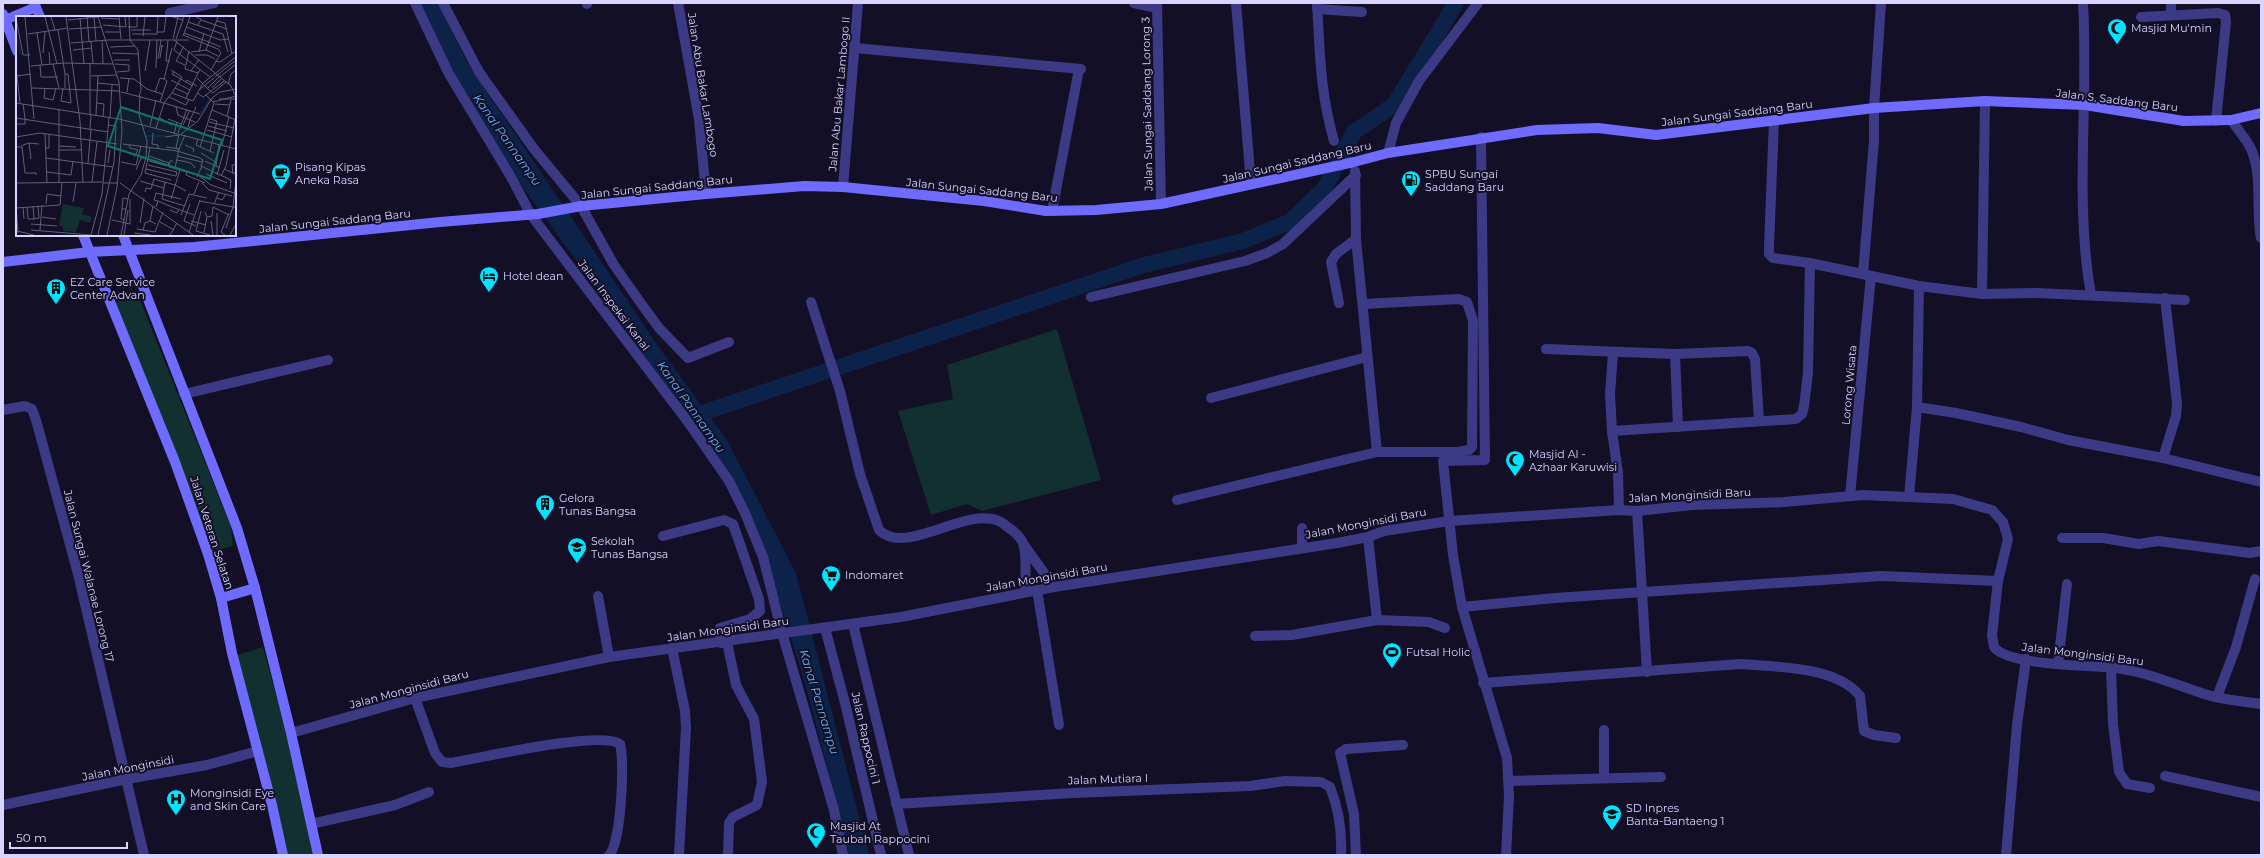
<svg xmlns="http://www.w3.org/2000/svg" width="2264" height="858" viewBox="0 0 2264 858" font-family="Montserrat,sans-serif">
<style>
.green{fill:#12302f}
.water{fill:#0c2248}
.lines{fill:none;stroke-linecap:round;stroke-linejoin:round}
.canal{stroke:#0c2248;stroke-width:16}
.minor{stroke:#3d3a85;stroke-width:10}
.tertiary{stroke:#3d3a85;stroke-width:10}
.secondary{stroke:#6f6bff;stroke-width:10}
.labels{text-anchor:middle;stroke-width:4;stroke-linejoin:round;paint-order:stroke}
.poi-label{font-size:11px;fill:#d9d4ff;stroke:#130f26;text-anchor:start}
.street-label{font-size:11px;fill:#d9d4ff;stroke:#130f26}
.water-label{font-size:12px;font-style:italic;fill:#62b6ff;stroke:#130f26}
.inset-river{fill:none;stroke:#0c2248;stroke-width:2}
.inset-road{fill:none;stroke:#625e7d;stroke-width:1}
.view{fill:#0f766e;fill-opacity:0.15;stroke:#0f766e;stroke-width:2}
.inset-edge{fill:none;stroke:#d9d4ff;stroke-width:2}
</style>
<rect width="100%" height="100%" fill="#130f26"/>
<g class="green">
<path d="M138,295l93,232 2,19 -22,6 -97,-249z"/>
<path d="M1057,329l44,151 -119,31 -15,-7 -36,11 -33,-104 55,-12 -6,-34z"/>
<path d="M263,647l24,88 26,120h-27l-49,-200z"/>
</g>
<path class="water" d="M418,3h20l30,61 190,282 69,94 69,133 73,282h-25l-2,-33 -36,-135 -39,-127 -25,-59 -147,-215 -66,-90 -69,-107z"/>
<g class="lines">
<path class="canal" d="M696,415l448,-150 99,-24 46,-19 35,-33 30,-57 40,-27 62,-102"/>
<g class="minor">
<path d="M415,3l34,71 62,103 20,38 157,207 41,59 16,32 18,44 19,76 52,177 9,45"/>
<path d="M443,3l36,69 55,77 47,57 33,59 26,37 19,26 29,30 41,-16"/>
<path d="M587,3v1"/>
<path d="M678,3l21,116 7,75"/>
<path d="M1134,3l23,5"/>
<path d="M1157,3l4,201"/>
<path d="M1236,3l15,181"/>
<path d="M1317,3c3,51 3,89 17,138"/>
<path d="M2083,3c6,97 -9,196 8,292"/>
<path d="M2171,3v12"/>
<path d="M1317,9l45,3"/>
<path d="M170,13l44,-10"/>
<path d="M2141,17l77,-4 7,2 1,7 -10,99"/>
<path d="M855,48l226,21"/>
<path d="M1774,120l-5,126v8l4,4 37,5 109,23 63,8 55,-1 148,7"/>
<path d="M2231,120c6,8 13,17 18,25 15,27 6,64 12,93"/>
<path d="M1481,137l4,323 -42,1 10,94 9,52 45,151 2,38 -3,59"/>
<path d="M1388,153l8,-30 23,-42 59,-78"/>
<path d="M1355,171l1,68 21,213"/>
<path d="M843,187l15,-184"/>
<path d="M1052,211l27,-142"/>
<path d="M1863,274l11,-133v-33l7,-105"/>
<path d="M1982,294l3,-193"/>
<path d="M1091,297l154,-36 22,-8 16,-9 73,-69"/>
<path d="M811,302l29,89 20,83 19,56c27,27 86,-24 120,-9 4,2 7,5 10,7 6,4 14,11 15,19 3,14 1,31 1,45"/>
<path d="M1339,303l-8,-41 5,-8 20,-15"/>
<path d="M1546,349l129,5 73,-3 4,2 3,6 4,62"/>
<path d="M1675,354l3,73"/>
<path d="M184,394l144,-34"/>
<path d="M1211,398l156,-41"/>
<path d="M1917,407l39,6 65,14 47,13 95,18 98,24"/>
<path d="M3,410l22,-4 7,3 4,11 42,154 66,281"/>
<path d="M1612,431l-2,-37 3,-41"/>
<path d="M2163,458l13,-42 1,-13 -12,-105"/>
<path d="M1850,496l21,-220"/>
<path d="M1909,497l8,-90 2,-121"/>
<path d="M1177,500l200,-48h80l12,-2 3,-3 1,-126 -6,-19 -8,-3 -96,5"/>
<path d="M1619,510l-1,-37 -6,-42 184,-12 6,-5 2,-8 4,-33 2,-110"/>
<path d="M1637,511l10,161"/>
<path d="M1302,528v20"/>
<path d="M663,536l61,-16 9,4 26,75 1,12 -10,8 -30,9 1,15"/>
<path d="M1368,537l9,83"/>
<path d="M2062,538h41l36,6 19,-3 92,12 11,-2"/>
<path d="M1024,545l30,42"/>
<path d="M1037,590l22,135"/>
<path d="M598,596l11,61"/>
<path d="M1462,607l93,-9 326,-22 117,5"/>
<path d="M853,624l56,231"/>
<path d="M825,628l20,75 36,152"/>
<path d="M1255,636l37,-1 85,-15 52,2 16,6"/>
<path d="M727,642l9,43 18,34 8,63 -5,23 -24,12 -4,6 -1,32"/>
<path d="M672,648l13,63 1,17 -7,127"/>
<path d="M2058,664l9,-80"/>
<path d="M2111,668l2,56 6,48 8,12 23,4"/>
<path d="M1483,683l258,-19c34,3 96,2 119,32l4,35 10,4 22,3"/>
<path d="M2217,697l19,-50 19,-68"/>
<path d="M415,698l20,55 7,9 9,1c29,-5 150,-33 169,-19 5,17 1,101 -11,111"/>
<path d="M1604,730v48"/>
<path d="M291,733l124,-35 194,-41 292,-40 153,-30 283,-44 31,-6 16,-6 65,-10 170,-11 18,1 55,-6 92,-3 79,-7 90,4 39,11 11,12 5,17 -10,42 -6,54 2,12c11,17 89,19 111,20 35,2 66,16 99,27 18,6 38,7 57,10"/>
<path d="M2165,776l96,21"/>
<path d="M1509,781l152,-4"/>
<path d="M896,804l177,-11 177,-7 35,-5 36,1 9,5c9,22 12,44 11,68"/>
<path d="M311,824l84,-19 34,-13"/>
<path d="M1356,855l-2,-41 -14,-61 6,-4 57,-4"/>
<path d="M2006,855l11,-130 9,-66"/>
</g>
<path class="tertiary" d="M3,805l124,-26 80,-14 51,-14"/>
<g class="secondary">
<path d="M34,3l6,14"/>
<path d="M3,14l14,37"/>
<path d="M5,20l31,-13"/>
<path d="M83,235l92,227 33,92 13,44 11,55 40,152 11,50"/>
<path d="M123,235l114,293 18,60 36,145 27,122"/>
<path d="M3,262l86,-10 105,-5 246,-25 98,-8 43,-8 125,-12 98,-8 39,1 141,14 62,10 50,-1 65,-6 193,-42 34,-9 149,-23 61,-2 58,7 218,-27 111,-7 100,4 99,16 47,-1 30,-7"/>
<path d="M221,598l34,-10"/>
</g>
</g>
<defs>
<g id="mosque-pin" transform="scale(1)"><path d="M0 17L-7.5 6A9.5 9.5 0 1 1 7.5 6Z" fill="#00e5ff" stroke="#130f26"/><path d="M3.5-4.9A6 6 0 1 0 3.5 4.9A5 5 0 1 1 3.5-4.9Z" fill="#111"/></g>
<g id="cafe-pin" transform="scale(1)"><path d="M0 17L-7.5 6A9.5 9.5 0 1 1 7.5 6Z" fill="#00e5ff" stroke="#130f26"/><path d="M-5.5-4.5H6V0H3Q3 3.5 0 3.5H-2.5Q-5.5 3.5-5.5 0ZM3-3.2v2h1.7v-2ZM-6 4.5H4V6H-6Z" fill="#111"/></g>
<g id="fuel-pin" transform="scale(1)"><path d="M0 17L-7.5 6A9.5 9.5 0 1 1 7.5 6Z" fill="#00e5ff" stroke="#130f26"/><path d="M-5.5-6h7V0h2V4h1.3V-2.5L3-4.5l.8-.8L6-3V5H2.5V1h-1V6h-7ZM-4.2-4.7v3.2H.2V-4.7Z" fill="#111"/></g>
<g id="hotel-pin" transform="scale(1)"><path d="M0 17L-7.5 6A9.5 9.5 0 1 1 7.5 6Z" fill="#00e5ff" stroke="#130f26"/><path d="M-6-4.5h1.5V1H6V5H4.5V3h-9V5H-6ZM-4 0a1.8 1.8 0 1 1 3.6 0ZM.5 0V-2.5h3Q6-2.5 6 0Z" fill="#111"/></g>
<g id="building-pin" transform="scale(1)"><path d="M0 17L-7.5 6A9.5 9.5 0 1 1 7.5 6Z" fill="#00e5ff" stroke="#130f26"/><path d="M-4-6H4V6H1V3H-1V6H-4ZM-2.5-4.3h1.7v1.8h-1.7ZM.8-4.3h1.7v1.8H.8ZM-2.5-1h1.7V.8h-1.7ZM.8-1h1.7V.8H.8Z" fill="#111"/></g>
<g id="school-pin" transform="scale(1)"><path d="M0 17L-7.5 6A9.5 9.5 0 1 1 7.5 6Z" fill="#00e5ff" stroke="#130f26"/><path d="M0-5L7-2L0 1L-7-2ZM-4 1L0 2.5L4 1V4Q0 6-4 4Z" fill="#111"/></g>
<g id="supermarket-pin" transform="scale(1)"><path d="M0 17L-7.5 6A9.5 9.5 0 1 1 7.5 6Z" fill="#00e5ff" stroke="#130f26"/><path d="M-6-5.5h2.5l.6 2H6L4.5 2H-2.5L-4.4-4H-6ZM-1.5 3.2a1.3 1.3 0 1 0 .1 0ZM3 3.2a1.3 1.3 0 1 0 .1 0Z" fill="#111"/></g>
<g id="stadium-pin" transform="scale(1)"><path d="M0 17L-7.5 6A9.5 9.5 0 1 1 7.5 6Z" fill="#00e5ff" stroke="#130f26"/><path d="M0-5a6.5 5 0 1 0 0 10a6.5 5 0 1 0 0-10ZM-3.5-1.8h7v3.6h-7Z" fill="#111"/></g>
<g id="hospital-pin" transform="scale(1)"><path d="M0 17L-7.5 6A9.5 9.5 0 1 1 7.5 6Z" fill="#00e5ff" stroke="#130f26"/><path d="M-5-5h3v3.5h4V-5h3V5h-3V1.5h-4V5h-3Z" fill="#111"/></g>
</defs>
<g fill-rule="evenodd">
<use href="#mosque-pin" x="2117" y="28"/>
<use href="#cafe-pin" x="281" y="173"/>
<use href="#fuel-pin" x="1411" y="180"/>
<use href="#hotel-pin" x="489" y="276"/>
<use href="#building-pin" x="56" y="288"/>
<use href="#mosque-pin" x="1515" y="460"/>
<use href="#building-pin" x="545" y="504"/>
<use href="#school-pin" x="577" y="547"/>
<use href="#supermarket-pin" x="831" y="575"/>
<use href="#stadium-pin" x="1392" y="652"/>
<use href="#hospital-pin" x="176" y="799"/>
<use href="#school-pin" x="1612" y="814"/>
<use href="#mosque-pin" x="816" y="832"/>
</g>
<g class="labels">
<g class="poi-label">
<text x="2131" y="32">Masjid Mu'min</text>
<text x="295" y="171">Pisang Kipas<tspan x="295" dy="13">Aneka Rasa</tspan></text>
<text x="1425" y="178">SPBU Sungai<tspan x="1425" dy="13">Saddang Baru</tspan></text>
<text x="503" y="280">Hotel dean</text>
<text x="70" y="286">EZ Care Service<tspan x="70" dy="13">Center Advan</tspan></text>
<text x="1529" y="458">Masjid Al -<tspan x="1529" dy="13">Azhaar Karuwisi</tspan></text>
<text x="559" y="502">Gelora<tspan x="559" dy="13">Tunas Bangsa</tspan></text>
<text x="591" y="545">Sekolah<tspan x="591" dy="13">Tunas Bangsa</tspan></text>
<text x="845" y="579">Indomaret</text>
<text x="1406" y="656">Futsal Holic</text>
<text x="190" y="797">Monginsidi Eye<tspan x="190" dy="13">and Skin Care</tspan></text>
<text x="1626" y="812">SD Inpres<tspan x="1626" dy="13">Banta-Bantaeng 1</tspan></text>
<text x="830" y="830">Masjid At<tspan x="830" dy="13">Taubah Rappocini</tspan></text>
</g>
<g class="street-label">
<text transform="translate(703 85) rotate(81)" y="4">Jalan Abu Bakar Lambogo</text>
<text transform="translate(839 94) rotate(-85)" y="4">Jalan Abu Bakar Lambogo II</text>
<text transform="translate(2117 100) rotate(7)" y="4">Jalan S. Saddang Baru</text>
<text transform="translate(1147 104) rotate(-91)" y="4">Jalan Sungai Saddang Lorong 3</text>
<text transform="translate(1737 113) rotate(-7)" y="4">Jalan Sungai Saddang Baru</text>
<text transform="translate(1297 162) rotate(-13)" y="4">Jalan Sungai Saddang Baru</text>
<text transform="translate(657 187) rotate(-6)" y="4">Jalan Sungai Saddang Baru</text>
<text transform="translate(982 190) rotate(6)" y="4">Jalan Sungai Saddang Baru</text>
<text transform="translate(335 221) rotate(-6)" y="4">Jalan Sungai Saddang Baru</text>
<text transform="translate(614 305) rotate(53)" y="4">Jalan Inspeksi Kanal</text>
<text transform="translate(1849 385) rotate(-85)" y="4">Lorong Wisata</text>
<text transform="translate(1690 495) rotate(-3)" y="4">Jalan Monginsidi Baru</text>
<text transform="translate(1366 523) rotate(-11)" y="4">Jalan Monginsidi Baru</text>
<text transform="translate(212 533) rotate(72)" y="4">Jalan Veteran Selatan</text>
<text transform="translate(89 576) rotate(76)" y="4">Jalan Sungai Walanae Lorong 17</text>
<text transform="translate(1047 577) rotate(-10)" y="4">Jalan Monginsidi Baru</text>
<text transform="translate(728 629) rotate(-8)" y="4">Jalan Monginsidi Baru</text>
<text transform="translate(2083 654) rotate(7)" y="4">Jalan Monginsidi Baru</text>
<text transform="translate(409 689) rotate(-15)" y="4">Jalan Monginsidi Baru</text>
<text transform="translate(866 738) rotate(77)" y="4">Jalan Rappocini 1</text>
<text transform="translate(128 768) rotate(-11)" y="4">Jalan Monginsidi</text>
<text transform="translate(1108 779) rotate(-2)" y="4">Jalan Mutiara I</text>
</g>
<g class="water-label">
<text transform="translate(507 140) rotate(55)" y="4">Kanal Pannampu</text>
<text transform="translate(691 407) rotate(55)" y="4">Kanal Pannampu</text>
<text transform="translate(819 702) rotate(73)" y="4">Kanal Pannampu</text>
</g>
</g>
<g transform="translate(16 16)">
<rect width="220" height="220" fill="#130f26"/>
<path d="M47,188l21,4 -2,6 10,3 -2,6 -10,-3 -4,12 -13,-1v-5h-4z" fill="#12302f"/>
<path class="inset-river" d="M0,21l5,18M184,98l10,-15M130,120h20"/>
<path class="inset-road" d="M9,1l9,102M29,1l12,47M35,1l4,13M50,1l14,104 3,62M71,1l2,24M78,1l2,24M82,1l21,65 3,49 -5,56 -10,48M103,1l2,22M113,1l1,23 8,10 3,40 -2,6M157,1l10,3v-3M180,1l5,2 -3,6M0,2l7,37h7M64,2l4,46M85,2l18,1M52,4l30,-3M185,4l26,9M201,5l8,2 7,31M172,6l35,12 5,18M87,9l23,2 -1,-10M112,11h9v-10M170,11l34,13 9,-1M53,13l33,-2M42,14l7,44h3l3,29 -10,-2 2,-13M115,14h20M89,16h15M141,16h7l2,-15M21,17l5,32M168,17l25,9M12,18l40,-6M116,18h25M141,18l1,-17M167,19l35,14M127,20l2,-19M167,20l7,-19M157,23l5,-22M160,23l7,-19M86,24l1,24M152,24l-2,21h4M158,24l57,46 5,11M75,25l2,23M161,25l-3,9 36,27M193,26l12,5M55,27l37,-3h81M168,30l-8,15 9,4M94,31l24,-1M57,34l19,-2M190,34l12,6M173,35l-4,18 13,4 2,-3M33,36l1,12M175,36l15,-2 12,-33M183,36l5,-19M27,37l2,-21M96,37l26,1M179,39h12l8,4M144,42l2,-13 1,2M142,43l3,-19M98,44h16M199,45l5,1 16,-11M37,48l6,24M74,48v50M99,48l14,1v6l-12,1M24,49l1,12h17M15,50l33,-3 49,1M0,52l4,35M140,52l1,-28M155,54l11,7 -10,16M195,54l10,-17 -3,-4M129,55l5,-31M175,55l8,-12M158,56l-2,2 21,12M1,60l14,-2M75,60l26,-1M199,61l21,-17M204,61l16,-13M104,62l14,1 13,10 15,5M181,62l13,13M148,63l8,-31M155,64l19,10M170,66l1,-2 10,6M81,67l22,2M212,68l3,-10 5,-4M16,72l88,3M29,72l-1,10 9,2 3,-12M49,72v-14M159,72l13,6M196,72l9,-9M191,73l12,-12M183,74l15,-12M194,75l3,2 13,-11M105,76l43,11 8,-10 21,8 10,-18 33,-26M111,76l2,-14M139,76l5,-14 4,1M181,77l6,4 3,-2 8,8 -14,44M190,79l18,-14M153,81l17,8 3,-6M170,82l12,-25M203,83h17M144,86l7,-21 -3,-2M197,86l23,-6M0,87l103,16 117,30M81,87l7,1 -1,12M7,88l2,14M199,88l15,1M160,91l2,8 12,5 -2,7M43,93v74M196,94l24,10M80,99l2,-39M211,100l4,-16M0,102l92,14M94,102l2,-33M144,102l12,7M152,103l13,5M194,103l7,2 -7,30M179,106l-5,-2 6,-13M193,106l25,6M0,108h9v-6M167,109l7,-15M134,110l6,-26M192,110l19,5M140,112l8,-25 36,11M74,113l1,-15M191,114l25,7M137,117l-1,11 6,1v4M162,117l9,-24M29,118l2,49M158,118l3,-12M165,118l17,-13 14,-23 8,-6 16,-3M0,121l24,-4 77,11M149,121l14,-2M182,123l-2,6 18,8M13,127l2,16M107,128l54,7 23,7 3,2 -2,6 30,14 -1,9M113,129l1,3 8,2 -4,7M169,129l9,4 -1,3M206,129l7,-28M5,130l7,-3 11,1M43,130l17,1M0,131h6l3,26h11v2M150,131l14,2M30,132h3v-14M134,132l-5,25 26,7M160,132l3,-14M43,134h23M185,137l16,10M161,140l25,6M30,142l67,9M161,144l14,3 4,5M133,145l18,5 2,-3 -20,-7M157,145h-3l-1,6 21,6M189,145l15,7M105,146l15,3M72,147l3,-34M92,147l2,-13M120,149l5,-19M200,150l3,-21M159,152l4,-19 6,-14M130,153l30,7 1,-4 -29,-7M208,153l12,5M120,154l5,-12h5M31,156l24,3 2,-14M171,156l-1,3 19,8M190,158l21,9M217,158l-1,-9h4M182,159l13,10 23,8M201,159l7,-25M205,160l5,-10 9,-47M181,161l5,-11M220,164l-3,27h3M124,165l24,7M76,166l5,-40M149,166l-3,17 23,7M0,167l86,-1M87,167h15M104,167l73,52M186,167l7,7 23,6M159,169l11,6M129,176l1,-4 5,1 3,-10 21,6M178,178l5,-12M201,182l5,2 4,-6M155,183l9,-29M142,185l14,6M183,185l34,6 -7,21M57,186l3,-19M30,188l1,-10 14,2M174,188l-6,17 12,5M198,188l5,-12M0,189l2,28M7,191l1,12M11,191l1,12h6l-1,-13M140,191l2,-6 -4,-1 2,-7 25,6M156,191l22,8M0,192l44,-3 2,-22M106,193l-1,10 4,1M110,193h-4l1,-11 5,1M154,194l7,3 2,-4M185,195l-5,20 14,4M201,197v22M165,199l8,-21 18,4M26,201l14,2M191,201l5,-1 1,-9 16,8M18,203l5,-1 -1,-12M96,204l18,4v-25M134,205l3,-15M175,205l15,4M195,205l2,14M144,206l14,8M124,207l4,-25M15,208l26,2M121,213l18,3 8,-20M15,214l60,5M24,214l2,-25M127,214l2,-7 5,-2 6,3M1,215l17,4M173,216l11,-32M188,216l3,-15 -2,-5M118,217l17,2M75,219l11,-41 7,-76M82,219l16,-73 2,-36 -8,-1M105,219l8,-41 12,-19 5,-18 1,-16 -8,-26 1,-19M108,219l4,-25M154,219l7,-12M209,219l-4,-3 8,-19M214,219l6,-11"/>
<path class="view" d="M105,91l101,33 -12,39 -102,-33z"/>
<rect width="220" height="220" class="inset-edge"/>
</g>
<rect width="2264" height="858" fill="none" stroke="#d9d4ff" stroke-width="8"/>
<path d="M10 842v6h117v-6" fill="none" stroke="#d9d4ff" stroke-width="2"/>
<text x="16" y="842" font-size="12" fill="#d9d4ff" stroke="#130f26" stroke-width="3" paint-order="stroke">50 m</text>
</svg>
